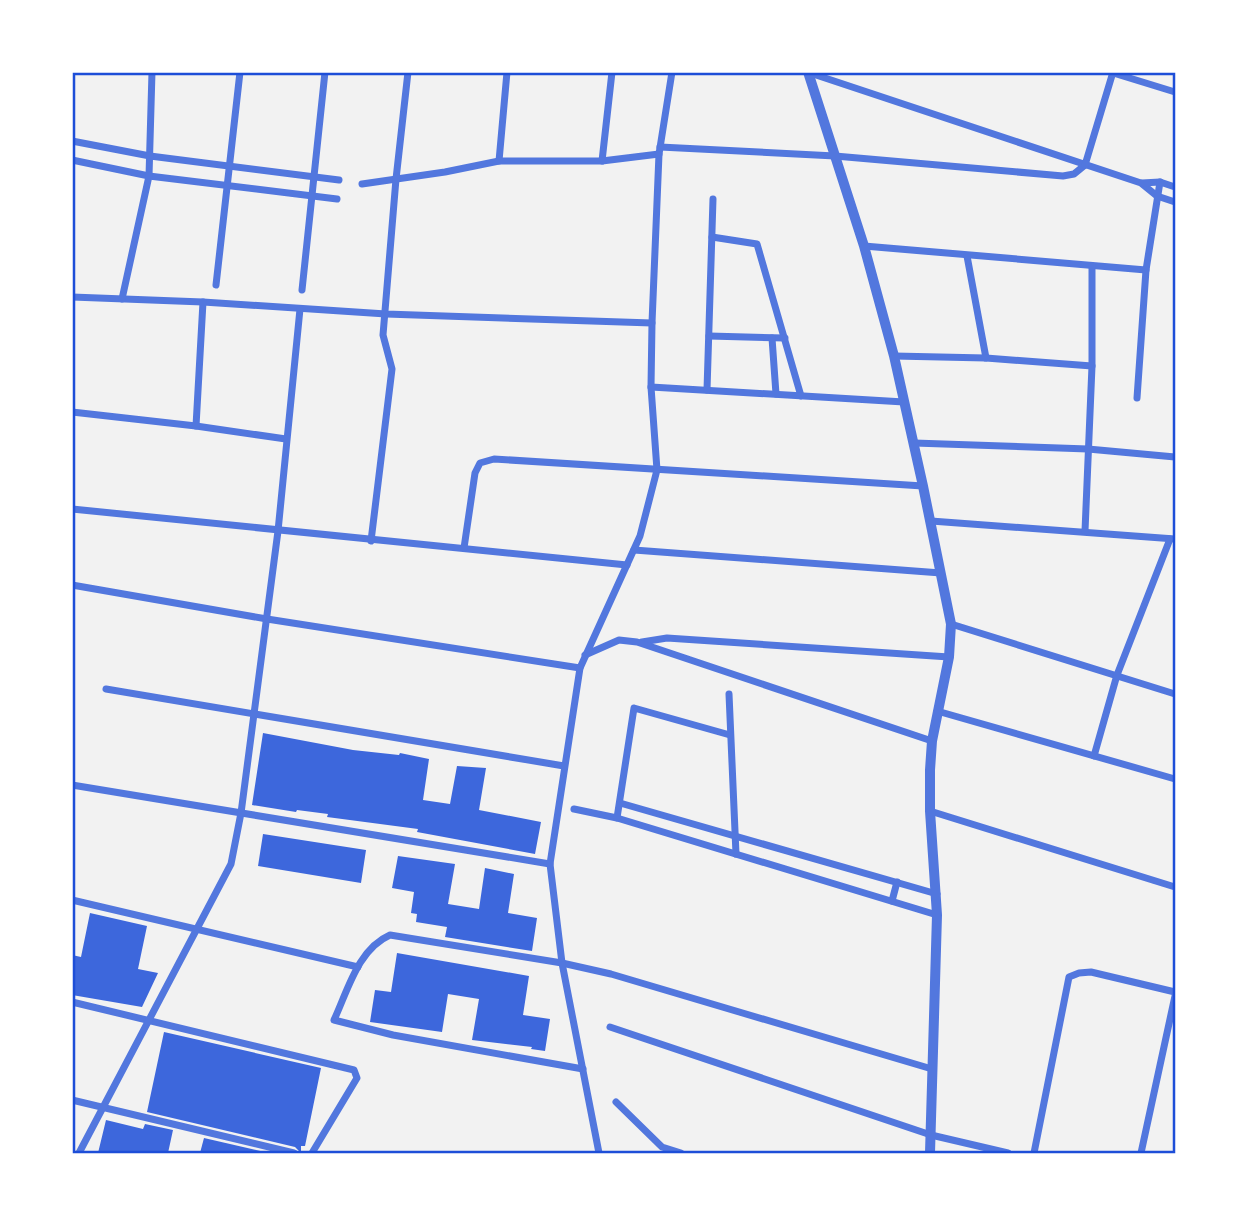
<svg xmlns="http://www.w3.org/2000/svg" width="1247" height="1225" viewBox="0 0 1247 1225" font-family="'PT Sans',sans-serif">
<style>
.building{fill:#3d67dc}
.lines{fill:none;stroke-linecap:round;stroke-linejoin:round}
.minor{stroke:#5277de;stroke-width:7}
.tertiary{stroke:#5277de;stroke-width:10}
.neatline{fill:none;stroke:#1d4ed8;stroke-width:2.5}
</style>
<rect width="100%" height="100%" fill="#f2f2f2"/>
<g class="building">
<path d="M263,733l90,17 46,5 1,-2 29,6 -6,41 27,4 7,-38 29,2 -7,42 62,12 -6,32 -118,-22 1,-3 -91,-12 1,-3 -31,-4 -1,2 -44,-7z"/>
<path d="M263,834l103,16 -5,33 -103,-17z"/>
<path d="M398,856l57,8 -7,40 31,5 6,-41 29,6 -6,39 29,5 -5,33 -87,-14 2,-10 -31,-5 1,-8 -6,-1 3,-21 -22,-4z"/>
<path d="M90,913l57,13 -9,43 20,4 -16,34 -70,-12v-40l9,2z"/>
<path d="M397,953l132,23 -6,39 27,4 -5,32 -14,-2 1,-2 -60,-7 7,-41 -31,-5 -6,38 -72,-10 5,-32 16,2z"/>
<path d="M164,1032l157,36 -16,78h-4v7l-6,-6 -148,-35z"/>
<path d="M106,1120l37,9 2,-5 28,6 -5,23h-70z"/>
<path d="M204,1138l65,15h-69z"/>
</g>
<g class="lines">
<g class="minor">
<path d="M807,72l334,111 16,13 18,6"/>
<path d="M1110,72l65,20"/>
<path d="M72,141l78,15 189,24"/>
<path d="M660,147l175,9 228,20 11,-2 11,-9"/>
<path d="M72,160l77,16 188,23"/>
<path d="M499,161l8,-89"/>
<path d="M602,161l10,-89"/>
<path d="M1085,165l28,-93"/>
<path d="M1142,183l18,-1 15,5"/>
<path d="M362,184l83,-12 54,-11h103l57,-7"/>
<path d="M712,237l45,7 44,152"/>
<path d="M864,246l282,24"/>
<path d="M967,256l19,102"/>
<path d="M216,285l24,-213"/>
<path d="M302,290l23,-218"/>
<path d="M72,297l131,5 183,12 266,9"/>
<path d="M122,299l27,-123 3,-104"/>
<path d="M709,336l76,2"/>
<path d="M772,338l4,56"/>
<path d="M894,356l92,2 106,8"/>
<path d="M651,387l253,15"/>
<path d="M707,390l6,-191"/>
<path d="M1137,398l9,-128 14,-88"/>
<path d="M72,412l124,14 90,13"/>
<path d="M196,426l7,-124"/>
<path d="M914,443l174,6 87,8"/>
<path d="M72,509l555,56"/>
<path d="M931,521l244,18"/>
<path d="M1085,531l7,-165v-100"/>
<path d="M371,541l21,-172 -9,-34 13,-156 12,-107"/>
<path d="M464,548l11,-75 5,-10 14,-4 429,27"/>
<path d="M634,550l307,23"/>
<path d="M72,585l195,34 313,49"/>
<path d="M951,624l224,70"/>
<path d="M642,642l25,-4 282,19"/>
<path d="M585,655l34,-15 18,2 295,99"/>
<path d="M106,689l458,77"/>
<path d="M729,694l7,160"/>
<path d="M937,711l238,68"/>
<path d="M1094,756l23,-81 53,-136"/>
<path d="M72,785l478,79"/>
<path d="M620,803l317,91"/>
<path d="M574,809l43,9 320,97"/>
<path d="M930,811l245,76"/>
<path d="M617,818l17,-110 96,27"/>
<path d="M72,900l286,67"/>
<path d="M892,901l5,-19"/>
<path d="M72,1002l282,68 3,8 -45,75"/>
<path d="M610,1027l321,108 77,18"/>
<path d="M583,1069l-190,-34 -59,-15c14,-30 24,-71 56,-85l172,28 49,11 321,95"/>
<path d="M72,1100l222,53"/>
<path d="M616,1102l46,45 19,6"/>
<path d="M79,1153l152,-289 10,-51 37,-282 22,-222"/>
<path d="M599,1153l-37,-190 -12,-99 30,-196 60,-132 17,-66 -6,-83 1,-64 7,-169 13,-82"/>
<path d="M1034,1153l35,-176 10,-4 12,-1 84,20"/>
<path d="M1141,1153l34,-157"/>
</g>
<path class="tertiary" d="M808,72l56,174 30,110 29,130 28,138 -2,33 -17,84 -2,29v41l7,104 -7,238"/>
</g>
<rect width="1247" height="1225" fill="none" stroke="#ffffff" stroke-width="147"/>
<rect x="74" y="74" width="1100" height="1078" class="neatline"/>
</svg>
